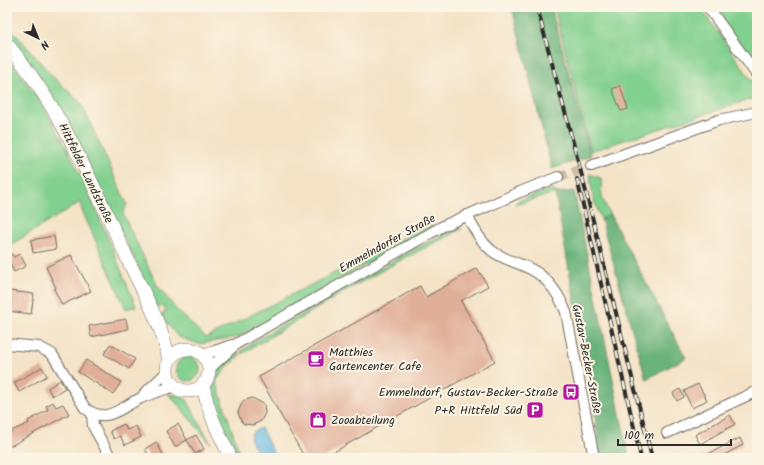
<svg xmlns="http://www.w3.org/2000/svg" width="764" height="465" viewBox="0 0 764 465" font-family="Kalam,sans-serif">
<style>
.green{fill:#82d08f;stroke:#567e5d}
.forest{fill:#69b27a;stroke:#4a6e52}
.water{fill:#66b8e1;stroke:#487286}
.building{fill:#e1af98}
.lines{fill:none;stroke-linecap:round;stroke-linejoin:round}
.minor-tunnel{stroke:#ccbea8;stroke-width:10;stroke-dasharray:10 5;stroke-linecap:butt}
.minor-casing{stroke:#716b62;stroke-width:12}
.major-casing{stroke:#716b62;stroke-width:14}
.minor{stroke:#fff;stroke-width:10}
.major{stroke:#fff;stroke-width:13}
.rail-casing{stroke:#2b2b2b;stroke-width:4}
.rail{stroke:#fcf5e5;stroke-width:2.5;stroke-dasharray:8;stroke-linecap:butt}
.labels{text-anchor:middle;stroke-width:4;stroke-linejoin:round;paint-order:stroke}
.street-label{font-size:12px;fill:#2b2b2b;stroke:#fcf5e5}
.poi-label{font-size:12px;fill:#2b2b2b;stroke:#fcf5e5;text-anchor:start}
</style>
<rect width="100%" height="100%" fill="#fcf5e5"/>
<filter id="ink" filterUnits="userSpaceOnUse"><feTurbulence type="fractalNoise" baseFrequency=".025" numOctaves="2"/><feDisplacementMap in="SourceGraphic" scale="8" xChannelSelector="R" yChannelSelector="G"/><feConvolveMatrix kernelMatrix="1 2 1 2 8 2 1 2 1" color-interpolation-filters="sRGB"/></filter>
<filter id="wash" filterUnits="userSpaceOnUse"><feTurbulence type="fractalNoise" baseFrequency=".012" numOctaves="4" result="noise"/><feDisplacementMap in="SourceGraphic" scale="16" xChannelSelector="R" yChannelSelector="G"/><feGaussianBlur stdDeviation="0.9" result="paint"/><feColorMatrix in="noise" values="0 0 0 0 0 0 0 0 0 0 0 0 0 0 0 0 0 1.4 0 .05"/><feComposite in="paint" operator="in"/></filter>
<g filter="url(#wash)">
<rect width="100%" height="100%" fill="#f4e3c7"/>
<g class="green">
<path d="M554,7h146l57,81v9l-166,54z"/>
<path d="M712,7h45v45l-9,4z"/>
<path d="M7,24l45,52 29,27 46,101 -4,10 34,71 18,23 31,30 225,-114 1,3 -194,110 -39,7 -21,-7 -13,-16 -3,-7 4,-3 -2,-5 -7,1 -42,-89 -54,-108 -54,-75z"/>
<path d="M7,58c61,70 93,163 129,248l-10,3 -45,-101 1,-7 -75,46z"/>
<path d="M590,174l11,4 1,20 8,17 -9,4 -8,-21z"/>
<path d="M553,188l2,5 -40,12 2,-4z"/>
<path d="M456,229h6l-61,31 -52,29 -107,65 -1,-3c30,-21 63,-38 94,-57 40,-23 79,-47 121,-65z"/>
<path d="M239,352l1,3 -12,11 -12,15 25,77h-3l-29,-60 4,-2c-5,-23 9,-31 26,-44z"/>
<circle cx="188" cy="369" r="12"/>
<path d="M168,394l13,2 6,4 24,44 -37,-44z"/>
</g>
<g class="forest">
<path d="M512,7h39l40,149 -39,13z"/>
<path d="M574,191l55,266 -1,1h-27l-10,-68 -36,-197z"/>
<path d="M610,215l76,143 -40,21 -45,-160z"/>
</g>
<path class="water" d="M261,428l15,30h-16l-10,-20 2,-6z"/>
<g id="blocks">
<g class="building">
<path d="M620,86l8,23 -7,2 -9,-22z"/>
<path d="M54,236l2,13 -23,4 -2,-13z"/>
<path d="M12,254l2,3 6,-3 6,12 -12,6 -7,-15z"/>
<path d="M71,255l20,36 -29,14 -8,-16 2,-1 -10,-21z"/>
<path d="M477,268l11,18 -27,15 34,60 -172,97h-18l-46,-81 161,-91 6,11z"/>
<path d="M10,291l24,3 -3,20 -24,-3z"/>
<path d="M126,319l2,10 -37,8 -2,-11z"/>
<path d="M110,344l25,15 -6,10 -25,-15z"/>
<path d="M86,360l35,22 -8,12 -35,-22z"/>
<path d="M42,367l5,9 -28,16 -5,-9z"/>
<path d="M60,380l5,8 -13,8 -4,-8z"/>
<path d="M698,384l9,16 -15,8 -8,-17z"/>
<path d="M680,389l4,8 -7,4 -4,-8z"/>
<path d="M252,398l12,6 1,9 -4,8 -8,4 -9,-1 -3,-3 -3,-9 5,-11z"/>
<path d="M53,402l3,5 7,-3 6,10 -62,34v-15l22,-10 -1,-2 20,-11 -2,-4z"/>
<path d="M730,415l5,9 -35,20 -5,-9z"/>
<path d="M124,424l3,6 9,-4 5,11 -16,8 -5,-9 -6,3 -4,-8z"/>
<path d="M178,424l9,16 -12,7 -9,-16z"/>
<path d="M196,435l8,14 -9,5 -8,-14z"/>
<path d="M740,438l3,7 -25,13h-18z"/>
<path d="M156,442l9,16h-15l-5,-9z"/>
</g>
</g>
</g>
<g filter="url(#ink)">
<use href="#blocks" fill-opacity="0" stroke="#716b62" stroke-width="1"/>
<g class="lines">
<path class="minor-tunnel" d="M558,177l33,-11"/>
<g class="minor-casing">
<g id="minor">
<path d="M708,7l49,68"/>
<path d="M591,166l128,-46 38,-8"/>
<path d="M467,215c6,13 13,26 24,35 9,8 22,11 33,16 22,8 34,26 42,46l28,146"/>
<path d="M7,344l32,3 13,7 33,54c21,17 35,0 54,-9 12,-6 24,-9 36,-13"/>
<path d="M203,355l29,-10"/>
<path d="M209,369l27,-25 207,-118 77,-34 38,-15"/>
<path d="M144,394l23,-22"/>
<path d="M92,414l1,12 18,32"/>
<path d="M667,433l90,-42"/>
</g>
</g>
<g class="major-casing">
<g id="major">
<path d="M7,44c54,64 86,141 121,216 15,32 35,66 41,101"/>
<circle cx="188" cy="370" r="21"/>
<path d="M203,384c4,27 16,50 28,74"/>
</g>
</g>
<use href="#minor" class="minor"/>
<use href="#major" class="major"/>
<g class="rail-casing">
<g id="rail">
<path d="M537,7l45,169 70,282"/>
<path d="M577,179l64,279"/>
</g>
</g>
<use href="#rail" class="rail"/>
</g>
</g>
<defs>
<g id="cafe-square" transform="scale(0.9)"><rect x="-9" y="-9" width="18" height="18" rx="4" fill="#b5179e" stroke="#fcf5e5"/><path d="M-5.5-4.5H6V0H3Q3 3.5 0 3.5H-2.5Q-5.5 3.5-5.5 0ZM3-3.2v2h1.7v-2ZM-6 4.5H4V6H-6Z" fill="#fff"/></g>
<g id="bus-square" transform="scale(0.9)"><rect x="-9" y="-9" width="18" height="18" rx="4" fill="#b5179e" stroke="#fcf5e5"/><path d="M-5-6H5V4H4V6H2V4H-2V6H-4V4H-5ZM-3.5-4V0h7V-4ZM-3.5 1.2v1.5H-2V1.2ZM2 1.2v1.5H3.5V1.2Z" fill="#fff"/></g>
<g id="parking-square" transform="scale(0.9)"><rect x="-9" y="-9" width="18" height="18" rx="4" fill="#b5179e" stroke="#fcf5e5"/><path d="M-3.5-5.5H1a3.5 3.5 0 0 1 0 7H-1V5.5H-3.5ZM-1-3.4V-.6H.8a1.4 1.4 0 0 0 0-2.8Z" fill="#fff"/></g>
<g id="shop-square" transform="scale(0.9)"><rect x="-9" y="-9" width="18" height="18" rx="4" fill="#b5179e" stroke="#fcf5e5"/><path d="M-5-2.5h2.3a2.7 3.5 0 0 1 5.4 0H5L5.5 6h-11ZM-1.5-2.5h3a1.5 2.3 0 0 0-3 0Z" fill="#fff"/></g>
</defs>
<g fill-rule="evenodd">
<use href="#cafe-square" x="316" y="359"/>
<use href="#bus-square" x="571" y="392"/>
<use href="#parking-square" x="535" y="410"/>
<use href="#shop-square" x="318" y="420"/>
</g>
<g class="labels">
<g class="street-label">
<text transform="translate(86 173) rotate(64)" y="4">Hittfelder Landstraße</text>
<text transform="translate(387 243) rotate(-29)" y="4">Emmelndorfer Straße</text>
<text transform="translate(587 359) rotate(79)" y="4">Gustav-Becker-Straße</text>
</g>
<g class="poi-label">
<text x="329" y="356">Matthies<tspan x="329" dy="14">Gartencenter Cafe</tspan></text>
<text x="558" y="396" text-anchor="end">Emmelndorf, Gustav-Becker-Straße</text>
<text x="522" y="414" text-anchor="end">P+R Hittfeld Süd</text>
<text x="331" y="424">Zooabteilung</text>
</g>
</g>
<rect width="764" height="465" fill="none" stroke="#fcf5e5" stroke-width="24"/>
<g transform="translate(38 38) rotate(137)" stroke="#fcf5e5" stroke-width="3" paint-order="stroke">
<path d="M0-3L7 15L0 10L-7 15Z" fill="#2b2b2b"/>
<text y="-6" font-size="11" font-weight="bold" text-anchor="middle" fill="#2b2b2b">N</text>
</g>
<path d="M618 439v6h113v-6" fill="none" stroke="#2b2b2b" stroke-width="2"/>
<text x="624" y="439" font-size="12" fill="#2b2b2b" stroke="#fcf5e5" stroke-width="3" paint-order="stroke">100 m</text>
</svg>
